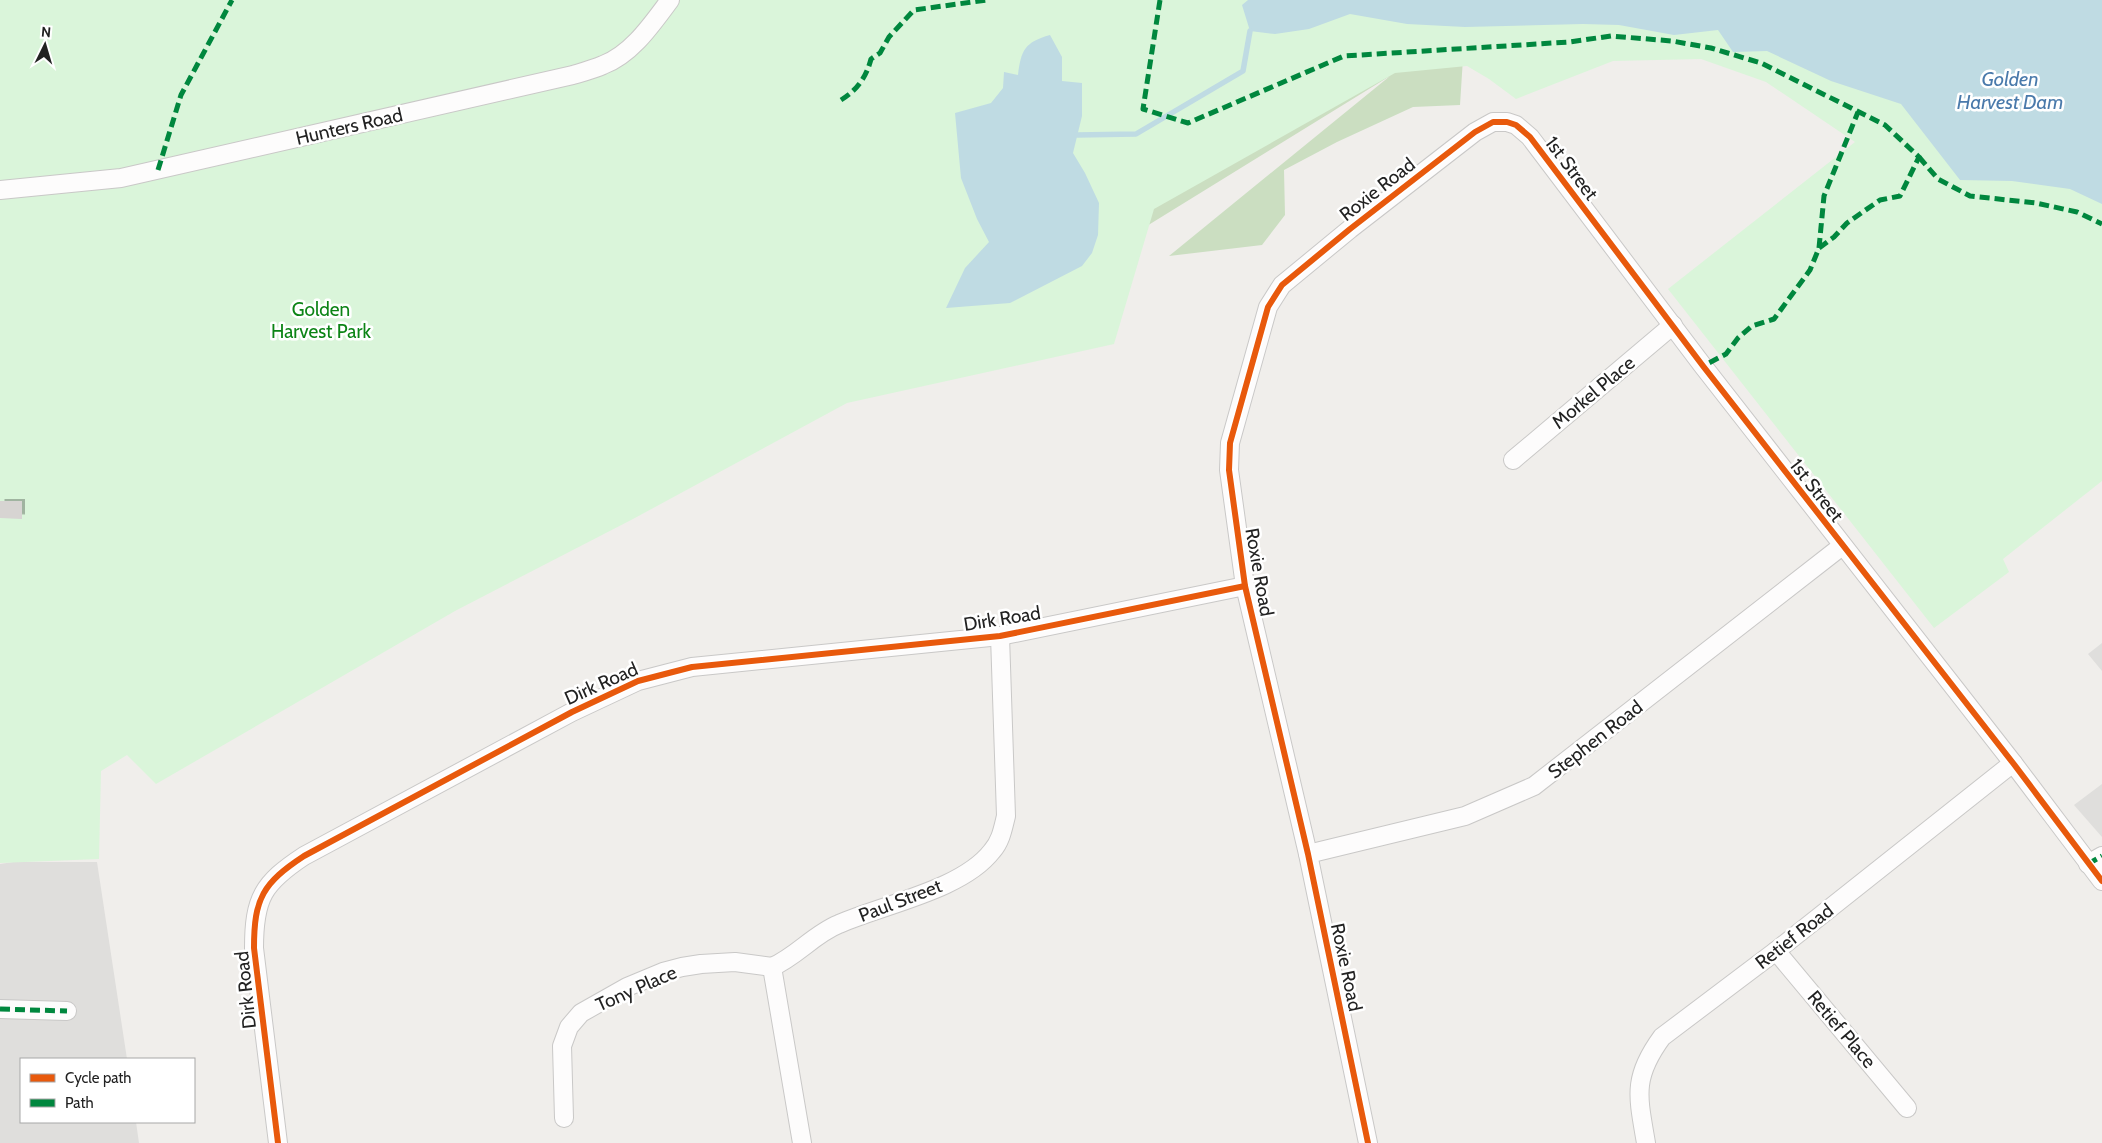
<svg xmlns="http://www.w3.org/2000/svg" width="2102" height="1143" viewBox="0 0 2102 1143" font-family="Cabin,sans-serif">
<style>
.residential{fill:#dfdedc}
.forest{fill:#cbdec1}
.park{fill:#daf5da}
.water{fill:#bfdbe3}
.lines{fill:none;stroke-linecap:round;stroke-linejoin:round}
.stream{stroke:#bfdbe3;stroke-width:5.5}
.building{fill:#d7d4d2;filter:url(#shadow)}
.street-casing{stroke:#c9c8c7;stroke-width:20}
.street{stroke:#fdfcfc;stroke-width:18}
.quiet{stroke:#00873e;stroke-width:5;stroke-dasharray:10 5;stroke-linecap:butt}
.cycleway-casing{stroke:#fff;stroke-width:9}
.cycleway{stroke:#e8590c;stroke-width:6}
.labels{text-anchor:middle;stroke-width:5;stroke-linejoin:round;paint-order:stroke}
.street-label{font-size:19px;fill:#222;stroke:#fff}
.park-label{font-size:19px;fill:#0c8416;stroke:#fff}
.water-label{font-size:20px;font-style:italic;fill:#4a7aab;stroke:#fff}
</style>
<defs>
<filter id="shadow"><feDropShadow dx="4.5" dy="-4.5" stdDeviation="0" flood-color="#0004"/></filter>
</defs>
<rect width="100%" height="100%" fill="#f0eeeb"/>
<g class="residential">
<path d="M2102,643v28l-14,-17z"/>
<path d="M2102,784v53l-28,-32z"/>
<path d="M13,862h84l30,197h-106v63h115l3,21h-139v-279z"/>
</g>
<path class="forest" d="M1465,27l-5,78 -47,2 -76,35 -53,28 1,45 -23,30 -93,11 221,-180 -308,190v-150z"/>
<path class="park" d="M0,0h2102v481l-99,78 6,13 -75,56 -266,-339 187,-147 -89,-60 -65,-23 -88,2 -97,38 -27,-20 -22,-13 -72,7 -241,136 -40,135 -267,59 -214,116 -178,92 -299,173 -29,-29 -26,16 -2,88 -99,4z"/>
<g class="water">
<path d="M1248,0h854v204l-32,-15 -58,-8 -52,-1 -59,-76 -70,-23 -64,-30 -34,1 -15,-22 -44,5 -55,-10 -36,-1 -118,3 -58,-3 -57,-10 -41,15 -34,5 -25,-3 -8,-26z"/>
<path d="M1050,35l12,22v24l20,2v33l-9,37 12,20 14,30 -1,32 -6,18 -10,13 -72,37 -64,5 19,-40 24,-26 -12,-23 -16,-41 -6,-65 36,-10 12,-15 1,-16 14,3c3,-25 7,-33 32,-40z"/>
</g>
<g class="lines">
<path class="stream" d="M1077,135l59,-1 107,-63 7,-40"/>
</g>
<path class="building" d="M0,501h22v18l-22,-1z"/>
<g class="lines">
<g class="street-casing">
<g id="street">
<path d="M0,190l121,-12 452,-103c10,-3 21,-6 30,-10 29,-11 49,-41 67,-65"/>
<path d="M1513,460l160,-135"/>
<path d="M1308,854l157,-38 69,-30 308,-240"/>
<path d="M2088,864l14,-8"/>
<path d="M1776,951l131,157"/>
<path d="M0,1009l67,2"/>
<path d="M564,1118l-2,-72 7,-19 12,-14 46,-26 36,-15 19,-5 19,-3 34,-2 37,5"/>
<path d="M278,1143l-24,-195c0,-50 9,-65 50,-92l268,-144 66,-31 54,-14 308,-31 245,-50"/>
<path d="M802,1143l-30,-176c25,-11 42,-33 67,-43 45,-20 123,-34 153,-73 9,-10 11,-23 14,-35l-6,-180"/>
<path d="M1368,1143l-60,-289 -63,-268 -16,-116 1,-27 38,-136 14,-22 68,-56 125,-97 18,-10h14l9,3 14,12 173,229 310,397 89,118"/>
<path d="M1646,1143c-8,-47 -14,-65 16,-106l114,-86 237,-188"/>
</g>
</g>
<use href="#street" class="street"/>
<g class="quiet">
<path d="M1160,0l-17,109 45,14 156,-67 225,-14 42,-6 61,5 39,7 50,15 124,62 34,32 -19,39 -20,4 -33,23 -13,14 -15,11 -9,22 -36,49 -22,7 -14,12 -12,16 -23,12"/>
<path d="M841,100c16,-10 25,-22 30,-41l9,-6 9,-16 25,-27 73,-10"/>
<path d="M1919,157l19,22 32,17 66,7 41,9 25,12"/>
<path d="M158,170l23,-75 51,-95"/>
<path d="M1819,248l5,-52 34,-84"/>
<path d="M2088,864l14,-8"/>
<path d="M0,1009l67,2"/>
</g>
<g class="cycleway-casing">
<g id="cycleway">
<path d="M278,1143l-24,-195c0,-50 9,-65 50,-92l268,-144 66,-31 54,-14 308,-31 245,-50"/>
<path d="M1368,1143l-60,-289 -63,-268 -16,-116 1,-27 38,-136 14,-22 68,-56 125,-97 18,-10h14l9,3 14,12 173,229 310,397 89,118"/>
</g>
</g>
<use href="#cycleway" class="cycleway"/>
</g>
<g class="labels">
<g class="street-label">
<text transform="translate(349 126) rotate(-13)" y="7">Hunters Road</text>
<text transform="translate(1572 168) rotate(53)" y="7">1st Street</text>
<text transform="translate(1377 189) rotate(-38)" y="7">Roxie Road</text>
<text transform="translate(1593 392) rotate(-40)" y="7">Morkel Place</text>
<text transform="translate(1817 490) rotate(52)" y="7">1st Street</text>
<text transform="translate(1260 572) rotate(80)" y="7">Roxie Road</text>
<text transform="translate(1002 618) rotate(-9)" y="7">Dirk Road</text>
<text transform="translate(601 683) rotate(-24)" y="7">Dirk Road</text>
<text transform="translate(1595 739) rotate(-38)" y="7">Stephen Road</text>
<text transform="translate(900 900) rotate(-21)" y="7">Paul Street</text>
<text transform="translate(1794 936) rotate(-38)" y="7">Retief Road</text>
<text transform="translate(1347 967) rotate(78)" y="7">Roxie Road</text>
<text transform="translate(636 988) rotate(-24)" y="7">Tony Place</text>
<text transform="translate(245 990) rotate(-96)" y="7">Dirk Road</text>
<text transform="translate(1842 1029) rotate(50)" y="7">Retief Place</text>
</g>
<g class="park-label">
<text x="321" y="316">Golden<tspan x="321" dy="22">Harvest Park</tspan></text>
</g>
<g class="water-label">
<text x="2010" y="86">Golden<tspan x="2010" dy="23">Harvest Dam</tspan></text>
</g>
</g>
<rect x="20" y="1058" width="175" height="65" fill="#ffffff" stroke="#a7a7a7"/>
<rect x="30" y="1074" width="25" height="8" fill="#e8590c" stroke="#a7a7a7"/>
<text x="65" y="1083" font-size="15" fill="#222222">Cycle path</text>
<rect x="30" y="1099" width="25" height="8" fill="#00873e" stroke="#a7a7a7"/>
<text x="65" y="1108" font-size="15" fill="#222222">Path</text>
<g transform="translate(45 45) rotate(5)" stroke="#ffffff" stroke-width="4" paint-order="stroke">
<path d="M0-4L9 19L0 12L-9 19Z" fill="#222222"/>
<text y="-8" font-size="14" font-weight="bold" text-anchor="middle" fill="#222222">N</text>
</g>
</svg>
